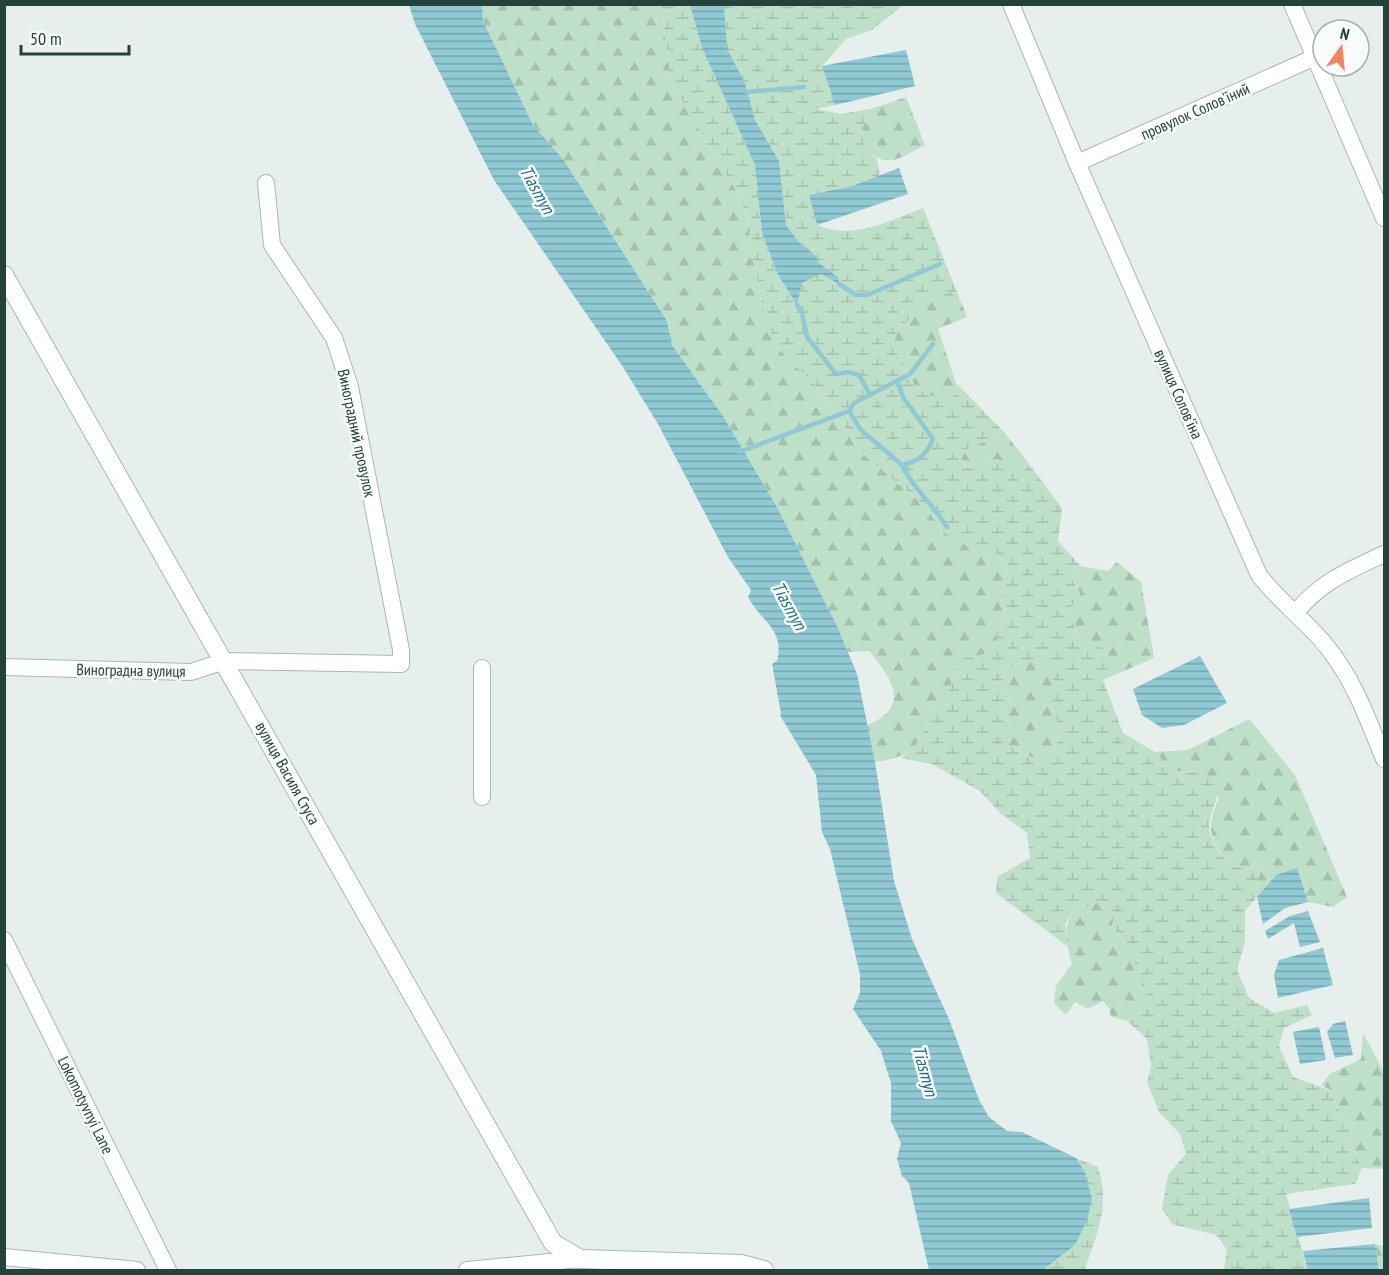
<svg xmlns="http://www.w3.org/2000/svg" width="1389" height="1275" viewBox="0 0 1389 1275" font-family="'PT Sans Narrow',sans-serif">
<style>
.forest{fill:url(#forest-firs)}
.wetland{fill:url(#wetland-marsh);fill-rule:evenodd}
.water{fill:url(#water-rules)}
.pier{fill:#e6efeb}
.lines{fill:none;stroke-linecap:round;stroke-linejoin:round}
.stream{stroke:#8ec9d4;stroke-width:4.5}
.street-casing{stroke:#a8b8b2;stroke-width:18}
.secondary-casing{stroke:#a4bbb3;stroke-width:20}
.street{stroke:#fff;stroke-width:16}
.secondary{stroke:#fff;stroke-width:18}
.labels{text-anchor:middle;stroke-width:5;stroke-linejoin:round;paint-order:stroke}
.street-label{font-size:16px;fill:#24423a;stroke:#f7fbf9}
.water-label{font-size:18px;font-style:italic;fill:#1c6f80;stroke:#f7fbf9}
</style>
<defs>
<pattern id="forest-firs" width="22" height="20" patternUnits="userSpaceOnUse" patternTransform="scale(1.5)"><rect width="22" height="20" fill="#bfe0c8"/><path d="M5 1l3.5 6h-7zM16 11l3.5 6h-7z" fill="#a4c1ad"/></pattern>
<pattern id="wetland-marsh" width="20" height="14" patternUnits="userSpaceOnUse" patternTransform="scale(1.5)"><rect width="20" height="14" fill="#bfe0c8"/><path d="M1 5h8M5 5V1M11 12h8M15 12V8" fill="none" stroke="#a4c1ad"/></pattern>
<pattern id="water-rules" width="6" height="5" patternUnits="userSpaceOnUse" patternTransform="scale(1.5)"><rect width="6" height="5" fill="#8ec9d4"/><path d="M0 2.5h6" fill="none" stroke="#74a5ad"/></pattern>
</defs>
<rect width="100%" height="100%" fill="#e6efeb"/>
<g class="forest">
<path d="M482,5h176l4,10 10,69 68,113 10,29 -1,22 7,22 6,37 10,18v17l44,44 46,67 64,54 16,24 38,23 14,-2 14,10 -7,37 4,19 -9,15 2,10 -15,12 -23,4 -14,40 -17,9c-2,38 -18,49 -54,54l-8,-37c45,-18 25,-47 2,-74l-23,1 -10,-28 -58,-115 -55,-93 -51,-71 -5,-24 -104,-162 -30,-34 -50,-104z"/>
<path d="M906,97l19,48c-25,13 -36,25 -61,4l-2,-21 12,-20z"/>
<path d="M957,292l10,25 -29,12 18,54 8,8 -21,11 -27,-14 -23,-43 5,-17 17,-12 8,-19z"/>
<path d="M1004,432l26,33 -7,7 -26,-13 -30,9 -6,-9 5,-9z"/>
<path d="M1117,562l24,20 13,76 -51,22 1,-31 -26,-12 -10,-25 12,-19 -9,-15 10,-12 27,5z"/>
<path d="M1028,662l26,4 -2,42 9,26 -7,16 -19,9 -32,-16 7,-17 -6,-12 6,-14 -6,-12 1,-21z"/>
<path d="M1249,719l46,56 52,122 -14,10 -25,-5 -11,-33 -21,6 -19,22 2,-33 -13,5 -17,-4c-19,-27 -24,-36 -10,-67l-19,-26 -28,-1 -17,-19 33,-2z"/>
<path d="M1104,901l10,15 -2,10 23,30v19l14,14 -6,19 -16,13 -16,-4 -2,-9 -6,-7 -15,8 -13,-7 -9,13 -12,-12 2,-17 16,-22c-6,-22 -10,-34 2,-54z"/>
<path d="M1363,1033l21,39v94l-3,3 -19,-1 -11,-25 1,-12 -17,-28 1,-10 -15,-8 9,-11 31,-15z"/>
<path d="M1375,1244l9,2v24h-5z"/>
</g>
<g class="wetland">
<path d="M658,5h32l12,43 53,117 7,68 15,40 20,31 5,-21 19,-10 -6,-18 -16,-13 -13,-17 -7,-64 -24,-41 -10,-37 -19,-34 -2,-44h176l1,2 -29,23 -26,9 -24,27 13,39 -19,4 26,5 32,-6 -12,20 2,21 13,10 3,16 -28,11 -43,9 8,30c34,16 73,-4 106,-17l34,84 -33,5 -9,19 -17,12 -5,17 23,43 27,13 21,-10 40,41 -38,18 -5,9 5,9 31,-9 25,12 8,-6 32,43 -4,33 23,25 -10,12 9,15 -12,19 10,25 26,12 7,10 -8,21 20,53 32,19 17,19 28,1 15,10c5,20 -1,18 -5,36 -4,18 9,33 19,47l17,4 13,-5 -2,33 -12,14v31l-8,28 12,28 25,15 33,-8 5,10 -28,13 -5,18 14,31 44,16 -2,10 17,28 -1,12 11,25 -7,16 -69,10 22,76h-84l3,-21 -11,-14 -44,-11 -10,-15 6,-34 18,-21 -6,-20 -21,-22 -12,-30 4,-16 -4,-27 -20,-18 16,-13 6,-19 -14,-14v-19l-23,-30 2,-10 -10,-15 -30,9 -9,14 2,22 -71,-53 1,-16 33,-19 -3,-25 -26,-19 -21,-23 -48,-27 -31,-6c20,-17 26,-23 28,-50l17,-9 14,-40 23,-4 15,-12 -2,-10 9,-15 -4,-19 7,-36 -14,-11 -14,2 -38,-23 -16,-24 -64,-54 -46,-67 -44,-44v-17l-10,-18 -6,-37 -7,-22 1,-23 -10,-28 -68,-113 -10,-69zM1028,662l25,4 -1,42 9,26 -7,16 -19,9 -32,-16 7,-17 -6,-12 6,-14 -6,-12 1,-21z"/>
<path d="M1076,1158l22,9c12,39 0,65 -13,101l-3,2h-39l32,-25 12,-24 5,-22 -7,-27z"/>
</g>
<g class="water">
<path d="M409,5h73l1,16 50,104 30,34 104,162 5,24 51,71 55,93 58,115 21,50 18,88 19,119 18,58 37,80 30,81 10,17 18,14 15,1 54,26 9,14 7,27 -5,22 -12,24 -32,25h-114l-20,-87 -7,-7 -5,-17 4,-16 -10,-22v-38l-10,-32 -28,-42 7,-16v-19l-30,-125 -8,-17 -6,-57 -35,-58 -9,-53 5,-3c8,-32 -16,-39 -29,-64l3,-7 -23,-33 -70,-133 -35,-57 -129,-187 -79,-156z"/>
<path d="M690,5h34l3,44 18,34 10,37 24,41 7,64 13,17 16,13 5,9 18,13 1,7 -18,-10 -19,9 -5,22 -20,-32 -15,-40 -7,-68 -53,-117z"/>
<path d="M906,50l9,36 -80,19 -13,-39z"/>
<path d="M899,168l9,26 -91,31 -8,-30 43,-9z"/>
<path d="M1200,656l27,47 -43,22 -22,3 -20,-13 -9,-26z"/>
<path d="M1297,868l11,34 -23,6 -22,16 -6,-27 19,-22z"/>
<path d="M1308,911l12,31 -20,5 -6,-24 -26,16 -3,-8 25,-15z"/>
<path d="M1323,948l10,37 -55,13 -4,-23 5,-15z"/>
<path d="M1345,1021l8,34 -18,3 -8,-26 6,-8z"/>
<path d="M1319,1027l7,33 -26,4 -7,-32z"/>
<path d="M1369,1198l3,30 -75,9 -8,-28z"/>
<path d="M1375,1244l4,26h-71l-5,-19z"/>
</g>
<path class="pier" d="M769,664h3l9,50h-3z"/>
<g class="lines">
<g class="stream">
<path d="M747,92l57,-5"/>
<path d="M839,284l17,11h11l73,-31"/>
<path d="M797,305l5,8 5,24 29,37 13,-2 10,3 11,20"/>
<path d="M849,411l11,18 42,36c18,-4 24,-10 31,-26l-30,-42 -6,-16"/>
<path d="M739,452l110,-41 5,-8 56,-29 23,-30"/>
<path d="M902,465c11,24 31,39 45,62"/>
</g>
<g class="street-casing">
<g id="street">
<path d="M1011,4l66,159 182,412c20,27 48,46 69,73 27,34 40,72 56,111"/>
<path d="M1292,4l92,214"/>
<path d="M1077,163l236,-105"/>
<path d="M1296,612c26,-31 52,-41 88,-58"/>
<path d="M4,667l187,5 34,-11 176,3v-14l-51,-263 -16,-49 -62,-93 -6,-62"/>
<path d="M482,797v-129"/>
<path d="M4,940l164,330"/>
<path d="M4,1257l133,13"/>
<path d="M467,1270l113,-11"/>
</g>
</g>
<g class="secondary-casing">
<path id="secondary" d="M4,275l549,968 27,16 161,5 23,6"/>
</g>
<use href="#street" class="street"/>
<use href="#secondary" class="secondary"/>
</g>
<g class="labels">
<g class="street-label">
<text transform="translate(1195 111) rotate(-24)" y="6">провулок Солов'їний</text>
<text transform="translate(1179 394) rotate(66)" y="6">вулиця Солов'їна</text>
<text transform="translate(357 433) rotate(78)" y="6">Виноградний провулок</text>
<text transform="translate(131 670) rotate(1)" y="6">Виноградна вулиця</text>
<text transform="translate(288 773) rotate(61)" y="6">вулиця Василя Стуса</text>
<text transform="translate(86 1105) rotate(64)" y="6">Lokomotyvnyi Lane</text>
</g>
<g class="water-label">
<text transform="translate(537 190) rotate(61)" y="6">Tiasmyn</text>
<text transform="translate(789 606) rotate(61)" y="6">Tiasmyn</text>
<text transform="translate(925 1071) rotate(75)" y="6">Tiasmyn</text>
</g>
</g>
<rect width="1389" height="1275" fill="none" stroke="#24423a" stroke-width="12"/>
<g transform="translate(1341 48) rotate(15)"><circle r="28" fill="#f7fbf9" stroke="#a3b1ad" stroke-width="1.5"/>
<path d="M0-4.5L10 22L0 15L-10 22Z" fill="#f4845f"/>
<text y="-9" font-size="16" font-weight="bold" text-anchor="middle" fill="#24423a">N</text>
</g>
<path d="M21 45v9h108v-9" fill="none" stroke="#24423a" stroke-width="3"/>
<text x="30" y="45" font-size="18" fill="#24423a" stroke="#f7fbf9" stroke-width="4.5" paint-order="stroke">50 m</text>
</svg>
